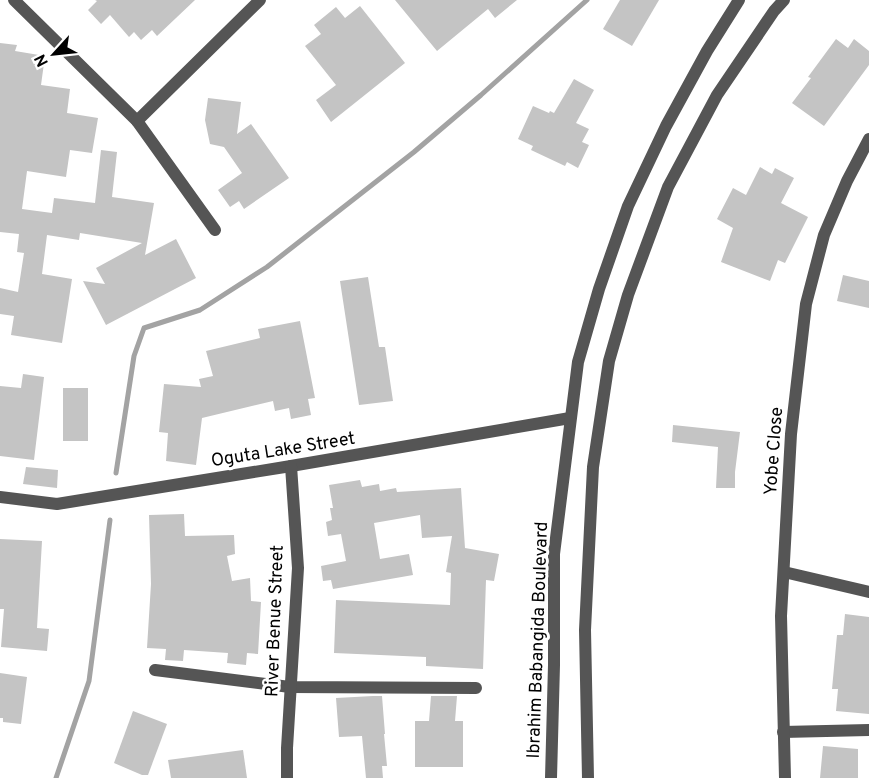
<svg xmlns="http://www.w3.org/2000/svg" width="869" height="778" viewBox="0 0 869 778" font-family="Overpass,sans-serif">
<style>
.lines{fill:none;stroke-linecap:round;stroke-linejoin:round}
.stream{stroke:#a3a3a3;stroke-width:5}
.building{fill:#c4c4c4}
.minor{stroke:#555;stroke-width:12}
.tertiary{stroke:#555;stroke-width:12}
.labels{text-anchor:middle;stroke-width:6;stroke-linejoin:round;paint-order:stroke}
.street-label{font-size:18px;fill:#000;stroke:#fff}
</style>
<rect width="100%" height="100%" fill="#fff"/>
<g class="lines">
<g class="stream">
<path d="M116,473l18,-117 10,-28 56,-18 67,-43 147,-115 67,-57 106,-95"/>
<path d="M56,778l33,-97 21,-161"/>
</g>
</g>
<g class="building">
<path d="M95,0h100l-38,36 -5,-6 -11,10 -7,-8 -5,5 -19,-22 -9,9 -13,-14 9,-9z"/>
<path d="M395,0h122l-22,18 -7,-9 -51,42z"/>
<path d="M620,0h39l-27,46 -29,-17z"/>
<path d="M360,6l45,57 -74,59 -15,-22 20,-15 -31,-39 16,-12 -7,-9 22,-18 9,11z"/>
<path d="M836,39l12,9 6,-9 15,12v14l-45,61 -32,-23 19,-25 -3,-1z"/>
<path d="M0,43l17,2 -2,6 30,5 -4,29 29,4 -3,24 31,5 -6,35 -22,-3 -4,27 -39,-6 -5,38 30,4 2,-15 41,5 6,-53 16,2 -5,45 42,6 -9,52 31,-16 20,39 -90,47 -23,-44 22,3 -9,-16 46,-25 -62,-10 -1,7 -32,-5 -5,39 30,5 -10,64 -51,-8 3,-19 -14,-2v-26l18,4 6,-39 -7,-1 2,-18 -19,-2z"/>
<path d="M574,79l20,11 -18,33 13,6 -7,13 7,3 -11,23 -11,-6 -2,4 -34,-16 2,-4 -15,-7 15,-33 16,7 1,-2 4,2z"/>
<path d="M208,98l33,4 -4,32 14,-10 38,54 -45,31 -5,-8 -9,6 -12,-17 24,-17 -18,-26 -14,-3 -5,-24z"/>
<path d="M760,167l12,7 3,-6 19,10 -13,25 27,14 -23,46 -7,-3 -8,21 -49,-19 12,-34 -16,-9 16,-31 13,7z"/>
<path d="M843,275l26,6v27l-32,-7z"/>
<path d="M368,277l11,70h6l8,54 -34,4 -19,-124z"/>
<path d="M300,321l15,77 -7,1 3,16 -20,4 -2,-11 -14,3 -2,-10 -71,17 -6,47 -30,-4 2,-28 -9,-1 5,-48 37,3 -2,-8 14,-3 -7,-25 54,-13 -2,-9z"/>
<path d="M23,374l21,3 -10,83 -34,-4v-70l21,2z"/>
<rect x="63" y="388" width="25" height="53"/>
<path d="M673,425l67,7 -5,40v16h-19l2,-41 -46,-5z"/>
<path d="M26,467l32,3 -1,18 -34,-4z"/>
<path d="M360,480l2,7 17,-3 1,7 16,-3 1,4 64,-4 4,60 34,6 -5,27 -8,-1 -3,89 -57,-3v-9l-92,-4 2,-53 114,5 1,-32 -5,-1 6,-36 -30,2 -2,-23 -46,8 6,36 29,-5 4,21 -80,14 -2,-9 -8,1 -2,-15 25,-5 -5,-27 -13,2 -2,-14 6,-2 -2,-12h3l-4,-23z"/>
<path d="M184,514l1,22 49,-1 1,19 -8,2 5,25 18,-3 1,23 10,1 -3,52 -11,-1 -1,12 -19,-2 1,-10 -44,-3 -1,11 -18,-1 1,-11 -19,-1 4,-64 -2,-69z"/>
<path d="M0,539l42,2 -5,87 12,1 -2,22 -46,-4 3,-38h-4z"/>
<path d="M845,614l24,3v97l-33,-3 2,-22h-6l5,-54h6z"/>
<path d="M0,673l27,4 -6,47 -18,-2v-4h-3z"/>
<path d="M373,696h9l3,38h-1l3,32h-5l1,12h-17l-4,-42 -23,1 -3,-39z"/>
<path d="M431,696h26l-2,25h8v46h-48v-46h14z"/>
<path d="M133,711l34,13 -19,51h-6l-28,-12z"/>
<path d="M823,746l35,3v29h-38z"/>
<path d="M243,750l4,28h-76l-3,-18z"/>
</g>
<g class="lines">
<g class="minor">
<path d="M14,0l123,121 78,109"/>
<path d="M137,121l123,-121"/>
<path d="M0,497l57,7 234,-38 279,-48"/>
<path d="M784,572l85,20"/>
<path d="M155,670l135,17 186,1"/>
<path d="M783,732l86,-2"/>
<path d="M287,778v-30l11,-180 -7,-102"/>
<path d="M785,778l-4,-162 10,-182 15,-130 18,-69 23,-54 22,-42"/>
</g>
<g class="tertiary">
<path d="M551,778l3,-113v-111l24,-192 21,-73 29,-83 38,-80 41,-75 32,-51"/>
<path d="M588,778l-3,-148 8,-163 16,-106 19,-66 40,-108 49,-92 57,-84 10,-11"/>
</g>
</g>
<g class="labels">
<g class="street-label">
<text transform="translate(283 449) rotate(-9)" y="6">Oguta Lake Street</text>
<text transform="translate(773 451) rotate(-86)" y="6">Yobe Close</text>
<text transform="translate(274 621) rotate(-88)" y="6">River Benue Street</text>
<text transform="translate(537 640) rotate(-88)" y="6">Ibrahim Babangida Boulevard</text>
</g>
</g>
<g transform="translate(54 54) rotate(243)" stroke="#ffffff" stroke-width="4.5" paint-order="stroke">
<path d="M0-4.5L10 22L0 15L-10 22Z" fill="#000000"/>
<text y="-9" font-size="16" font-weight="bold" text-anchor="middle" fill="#000000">N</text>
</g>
</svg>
